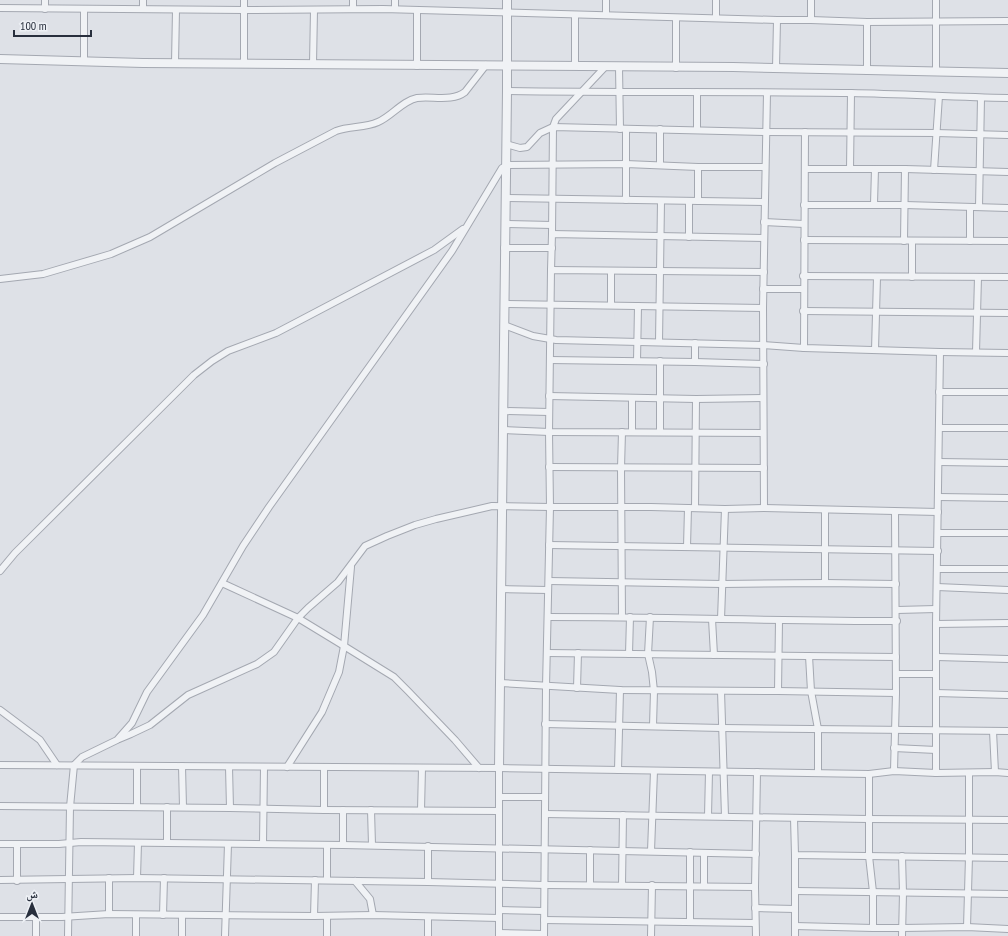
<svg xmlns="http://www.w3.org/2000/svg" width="1008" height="936" viewBox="0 0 1008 936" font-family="'PT Sans Narrow','Noto Naskh Arabic',sans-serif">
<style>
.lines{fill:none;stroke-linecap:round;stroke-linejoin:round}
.minor-casing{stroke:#a4a8b1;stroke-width:8}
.tertiary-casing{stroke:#a4a8b1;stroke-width:10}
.minor{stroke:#f0f2f5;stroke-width:6}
.tertiary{stroke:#f0f2f5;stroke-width:8}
</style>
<rect width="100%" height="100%" fill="#dee1e7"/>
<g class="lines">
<g class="minor-casing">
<g id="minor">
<path d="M45,0v9"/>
<path d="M0,8l244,2v-10"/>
<path d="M143,9v-9"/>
<path d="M353,9v-9"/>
<path d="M395,9v-9"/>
<path d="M84,10v51"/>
<path d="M417,10v56"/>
<path d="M606,15v-15"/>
<path d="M716,18v-18"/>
<path d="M811,20v-20"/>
<path d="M175,63l1,-53"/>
<path d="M244,64v-54l139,-1 394,11h34l56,2 141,-1"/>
<path d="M313,64l1,-54"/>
<path d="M575,66v-51"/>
<path d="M619,67l1,62"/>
<path d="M676,68v-50"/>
<path d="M776,68l1,-48"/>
<path d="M867,71v-49"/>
<path d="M936,72v-72"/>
<path d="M507,91c115,2 229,0 344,2 52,1 105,4 157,5"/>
<path d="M697,92v38"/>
<path d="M506,144l14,4 7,-1 13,-14 13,-6 3,-8 49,-52"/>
<path d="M660,165v-36"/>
<path d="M698,167v34"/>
<path d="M805,169h100l103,3"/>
<path d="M850,169l1,-76"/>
<path d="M934,170l5,-74"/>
<path d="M505,198l259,4"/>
<path d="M626,200v-71"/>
<path d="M874,204l1,-35"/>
<path d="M804,205h101l103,3"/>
<path d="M979,207l2,-109"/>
<path d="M764,222l40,2"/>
<path d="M505,224l47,1"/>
<path d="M552,234l1,-107 213,5 170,1 72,2"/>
<path d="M689,237v-36"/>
<path d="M804,240l204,1"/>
<path d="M904,241l1,-72"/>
<path d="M912,241v36"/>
<path d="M970,241v-34"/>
<path d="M504,248h48"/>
<path d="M551,270l1,-36 212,4"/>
<path d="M803,276l205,1"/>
<path d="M0,279l43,-5 68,-20 39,-17 125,-74 61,-32c14,-5 29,-3 42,-9 14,-6 24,-21 39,-24 16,-2 35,4 48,-6l21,-27"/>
<path d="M763,289h40"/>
<path d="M504,304l259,4"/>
<path d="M611,305v-33"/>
<path d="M803,311l205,2"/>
<path d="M504,325l29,11 23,4 207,5 41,3 136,4 68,1"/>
<path d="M659,342l2,-141"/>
<path d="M695,343v19"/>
<path d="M804,348l1,-216"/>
<path d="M875,350l2,-73"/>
<path d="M976,352l2,-75"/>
<path d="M550,360l145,2 69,2"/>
<path d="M637,361l1,-55"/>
<path d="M939,392h69"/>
<path d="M549,396l147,3 67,-1"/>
<path d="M503,411l46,1"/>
<path d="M939,428h69"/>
<path d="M503,430l46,2 214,1"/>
<path d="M632,432v-34"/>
<path d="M660,432v-71"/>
<path d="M939,462l69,1"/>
<path d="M549,467l215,1"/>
<path d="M939,497l69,1"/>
<path d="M695,508l1,-109"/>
<path d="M764,508l-1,-200 4,-215"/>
<path d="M825,510v73"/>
<path d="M938,533h70"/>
<path d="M549,545l389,6"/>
<path d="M687,547l1,-39"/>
<path d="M938,569h70"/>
<path d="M0,571l15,-18 179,-178 18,-14 16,-10 48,-18 158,-83 29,-21"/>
<path d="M549,581l173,3 103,-1 71,1"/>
<path d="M222,583l76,35 46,28 50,31 14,14 47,49 24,28"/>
<path d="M937,587l71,3"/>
<path d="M501,589l47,1"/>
<path d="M897,610l39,-1"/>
<path d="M548,617c116,0 232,4 349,4"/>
<path d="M622,617l-1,-149 1,-36"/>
<path d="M650,617l-2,37 4,18 2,19 -1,35"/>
<path d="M712,619l2,36"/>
<path d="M721,619l4,-110"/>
<path d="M936,624l72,-1"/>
<path d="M547,653l349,4"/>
<path d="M629,654l1,-37"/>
<path d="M809,656l2,35 7,38v44"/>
<path d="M937,657l71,2"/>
<path d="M896,674h40"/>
<path d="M500,683l120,7 158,1 118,2"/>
<path d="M577,688l1,-35"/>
<path d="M721,691l4,125"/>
<path d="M778,691l1,-70"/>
<path d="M936,693l72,2"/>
<path d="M0,710l40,30 17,25"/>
<path d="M545,724l177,4 286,3"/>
<path d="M993,731l2,41"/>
<path d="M119,739l12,-5 19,-9 38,-30 69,-31 17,-12 24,-34 10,-10 30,-26 27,-36 22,-10 28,-11 21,-6 56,-13 58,1h101l74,2 39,-1 174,4"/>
<path d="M894,748l42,2"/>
<path d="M0,765l499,3 370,6 25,-3 42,2 59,-1 13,1"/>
<path d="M182,766l1,41"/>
<path d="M229,767l1,41"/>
<path d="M287,767l35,-55 17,-40 5,-26 7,-79"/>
<path d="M618,770l2,-80"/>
<path d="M894,771l2,-78 -1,-181"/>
<path d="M936,773v-149l4,-272"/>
<path d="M499,797h46"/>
<path d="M0,806l230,2 94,2 175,1"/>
<path d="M137,807v-41"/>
<path d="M167,807v36"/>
<path d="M324,810v-43"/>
<path d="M343,810v35"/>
<path d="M371,810l1,35"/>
<path d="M421,810l1,-42"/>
<path d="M545,814l323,5 140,1"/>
<path d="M708,816l1,-44"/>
<path d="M794,818l1,37 213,3"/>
<path d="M0,844h59l22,-2 262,3 413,9"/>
<path d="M17,844v37"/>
<path d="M263,844l1,-77"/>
<path d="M327,845v35"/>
<path d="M428,846v36"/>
<path d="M651,851l3,-80"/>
<path d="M795,855v81"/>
<path d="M137,878l1,-35"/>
<path d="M0,880l137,-2 291,4 117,3 210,2"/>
<path d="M355,881l15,18 3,16"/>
<path d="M590,885v-35"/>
<path d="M622,885l1,-70"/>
<path d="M704,885v-32"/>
<path d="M795,891l213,3"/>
<path d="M755,908l40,1"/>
<path d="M499,910l45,1"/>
<path d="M109,914v-36"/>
<path d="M136,915v21"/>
<path d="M163,915l1,-37"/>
<path d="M314,916l1,-36"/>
<path d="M0,917h62l47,-3 205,2 59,-1 126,3"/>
<path d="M36,917v19"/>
<path d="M544,920l211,3"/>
<path d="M690,922v-70"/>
<path d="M795,926l78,2v-36l-4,-36v-82"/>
<path d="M967,927l2,-70v-84"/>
<path d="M873,928h29l65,-1 41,2"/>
<path d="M499,933l45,1"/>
<path d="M68,936l2,-129 4,-42 8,-8 35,-17 15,-17 15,-31 56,-77 40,-69 26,-39 183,-256 50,-83 6,-3 118,-1 72,3h67"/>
<path d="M182,936v-21"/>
<path d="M225,936l3,-92"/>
<path d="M327,936v-20"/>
<path d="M428,936v-19"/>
<path d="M499,936v-168"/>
<path d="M544,936l2,-249 4,-180 -1,-75 2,-162 213,2"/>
<path d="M651,936l1,-51"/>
<path d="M756,936l-1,-49 2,-115"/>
<path d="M902,936l1,-43 -1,-37"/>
</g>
</g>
<g class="tertiary-casing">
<g id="tertiary">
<path d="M0,59l143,4 590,4 275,6"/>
<path d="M499,768l8,-677v-91"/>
</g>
</g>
<use href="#minor" class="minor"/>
<use href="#tertiary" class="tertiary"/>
</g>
<g transform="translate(32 904)" stroke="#edf0f5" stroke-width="3" paint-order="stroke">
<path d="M0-3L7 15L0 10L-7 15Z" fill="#282f3d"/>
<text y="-6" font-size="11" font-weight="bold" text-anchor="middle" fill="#282f3d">ش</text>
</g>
<path d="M14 30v6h77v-6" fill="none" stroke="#282f3d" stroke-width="2"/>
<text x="20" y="30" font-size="12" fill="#282f3d" stroke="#edf0f5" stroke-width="3" paint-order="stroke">100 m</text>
</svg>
